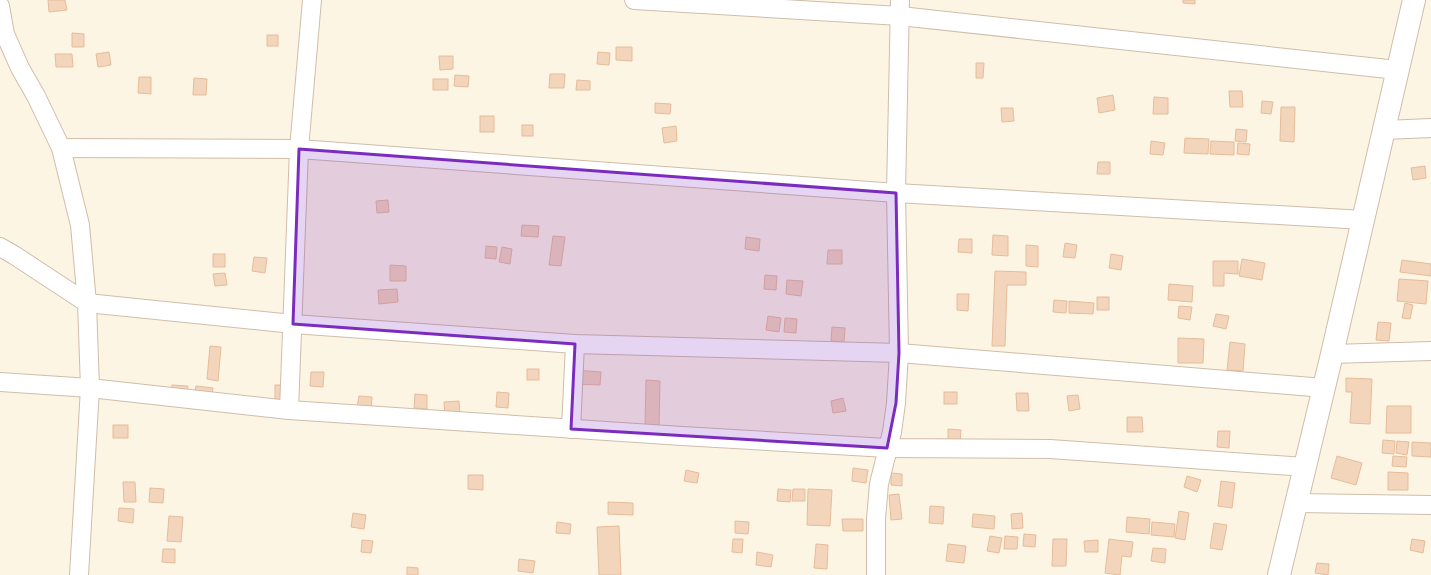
<svg xmlns="http://www.w3.org/2000/svg" width="1431" height="575" viewBox="0 0 1431 575" font-family="'Sofia Sans Condensed',sans-serif">
<style>
.building{fill:#f3d5bb;stroke:#e6bc9a}
.lines{fill:none;stroke-linecap:round;stroke-linejoin:round}
.minor-casing{stroke:#cfbdaa;stroke-width:20}
.tertiary-casing{stroke:#cfbdaa;stroke-width:24}
.minor{stroke:#fff;stroke-width:18}
.tertiary{stroke:#fff;stroke-width:22}
.marked{fill:#7b2cbf;fill-opacity:0.2;stroke:#7b2cbf;stroke-width:3;stroke-linejoin:round}
</style>
<rect width="100%" height="100%" fill="#fdf5e4"/>
<g class="building">
<path d="M48,0h17l2,10 -18,2z"/>
<path d="M1183,0h12v4l-12,-1z"/>
<path d="M72,33l12,1v13h-12z"/>
<rect x="267" y="35" width="11" height="11"/>
<path d="M616,47h16v14l-16,-1z"/>
<path d="M109,52l2,13 -13,2 -2,-13z"/>
<path d="M598,52l12,1 -1,12 -12,-1z"/>
<path d="M55,54h17l1,13h-17z"/>
<path d="M439,56h14v13l-13,1z"/>
<path d="M976,63h8l-1,15h-7z"/>
<path d="M550,74h15l-1,14h-15z"/>
<path d="M455,75l14,1 -1,11 -14,-1z"/>
<path d="M139,77h12v17l-13,-1z"/>
<path d="M194,78l13,1 -1,16h-13z"/>
<rect x="433" y="79" width="15" height="11"/>
<path d="M577,80l13,1v9h-14z"/>
<path d="M1229,91h13l1,16h-13z"/>
<path d="M1113,95l2,15 -16,3 -2,-15z"/>
<path d="M1154,97l14,1v16h-15z"/>
<path d="M1262,101l11,1 -2,12 -10,-1z"/>
<path d="M655,103l16,1 -1,10 -15,-1z"/>
<path d="M1281,107h14l-1,35 -14,-1z"/>
<path d="M1001,108h12l1,13 -12,1z"/>
<rect x="480" y="116" width="14" height="16"/>
<rect x="522" y="125" width="11" height="11"/>
<path d="M676,126l1,15 -13,2 -2,-15z"/>
<path d="M1236,129l11,1 -1,12 -11,-1z"/>
<path d="M1185,138l24,1 -1,15 -24,-1z"/>
<path d="M1151,141l14,2 -2,12 -13,-1z"/>
<path d="M1211,141l23,1v13l-24,-1z"/>
<path d="M1238,143l12,1 -1,11 -12,-1z"/>
<path d="M1098,162h12v12h-13z"/>
<path d="M1425,166l1,12 -13,2 -2,-12z"/>
<path d="M388,200l1,12 -12,1 -1,-12z"/>
<path d="M522,225l17,1 -1,11 -17,-1z"/>
<path d="M993,235l15,1v20l-16,-1z"/>
<path d="M553,236l12,1 -4,29 -12,-1z"/>
<path d="M746,237l14,2 -1,12 -14,-2z"/>
<path d="M959,239h13v14l-14,-1z"/>
<path d="M1065,243l12,2 -2,13 -12,-1z"/>
<path d="M1026,245l12,1v21l-12,-1z"/>
<path d="M486,246l11,1 -1,12 -11,-1z"/>
<path d="M502,247l10,2 -2,15 -11,-2z"/>
<path d="M828,250h14v14h-15z"/>
<rect x="213" y="254" width="12" height="13"/>
<path d="M1111,254l12,2 -2,14 -12,-2z"/>
<path d="M254,257l13,1 -2,15 -13,-2z"/>
<path d="M1242,259l23,4 -3,17 -23,-4z"/>
<path d="M1402,260l29,4v12l-31,-4z"/>
<path d="M1213,261h25v13l-14,-1v13h-11z"/>
<path d="M390,265l16,1v15h-16z"/>
<path d="M995,271l31,1v13h-19l-2,61h-13z"/>
<path d="M225,273l2,12 -12,1 -2,-12z"/>
<path d="M765,275l12,1 -1,14 -12,-1z"/>
<path d="M1399,279l29,2 -2,23 -29,-3z"/>
<path d="M787,280l16,1 -2,15 -15,-2z"/>
<path d="M1169,284l24,2 -1,16 -24,-2z"/>
<path d="M397,289l1,13 -19,2 -1,-14z"/>
<path d="M957,294h12l-1,17 -11,-1z"/>
<rect x="1097" y="297" width="12" height="13"/>
<path d="M1054,300l13,1 -1,12 -13,-1z"/>
<path d="M1069,301l25,2 -1,11 -24,-1z"/>
<path d="M1405,303l8,2 -3,14 -8,-1z"/>
<path d="M1179,306l13,1 -2,13 -12,-2z"/>
<path d="M1216,314l13,2 -3,13 -13,-3z"/>
<path d="M768,316l13,2 -2,14 -13,-2z"/>
<path d="M785,318l12,1 -1,14 -12,-1z"/>
<path d="M1378,322l13,1 -2,18 -13,-1z"/>
<path d="M832,327l13,1 -1,14 -13,-1z"/>
<path d="M1178,338l26,1 -1,24h-25z"/>
<path d="M1230,342l15,2 -2,27 -16,-1z"/>
<path d="M210,346l11,1 -3,34 -11,-2z"/>
<rect x="527" y="369" width="12" height="11"/>
<path d="M575,370l26,2 -1,13 -26,-1z"/>
<path d="M311,372h13l-1,15 -13,-1z"/>
<path d="M1346,378l26,1 -2,45 -20,-1 2,-31h-6z"/>
<path d="M646,380l14,1 -1,45h-14z"/>
<path d="M172,385l16,1 -2,14 -15,-1z"/>
<rect x="275" y="385" width="13" height="15"/>
<path d="M196,386l17,2 -2,15 -18,-3z"/>
<path d="M497,392l12,1 -1,15 -12,-1z"/>
<rect x="944" y="392" width="13" height="12"/>
<path d="M1016,393h12l1,18h-12z"/>
<path d="M415,394l12,1v14l-13,-1z"/>
<path d="M1078,395l2,14 -11,2 -2,-15z"/>
<path d="M359,396l13,1 -1,12 -14,-2z"/>
<path d="M843,398l3,13 -13,2 -2,-12z"/>
<path d="M459,401l1,15h-15l-1,-14z"/>
<path d="M1387,406h24v27h-25z"/>
<path d="M1127,417h15l1,15h-16z"/>
<rect x="113" y="425" width="15" height="13"/>
<path d="M948,429l13,1 -1,12h-12z"/>
<path d="M1218,431h12l-1,17 -12,-1z"/>
<path d="M1383,440l12,1 -1,13 -12,-1z"/>
<path d="M1397,441l12,1 -2,13 -11,-2z"/>
<path d="M1412,442l19,1v14l-19,-1z"/>
<path d="M1337,456l25,7 -6,22 -25,-7z"/>
<path d="M1393,456l14,1 -1,10 -14,-1z"/>
<path d="M853,468l15,2 -2,13 -14,-2z"/>
<path d="M686,470l13,3 -2,10 -13,-2z"/>
<path d="M1388,472l20,1v17h-20z"/>
<path d="M891,473l11,1v12l-11,-1z"/>
<path d="M468,475h15v15l-15,-1z"/>
<path d="M1187,476l14,4 -4,12 -13,-5z"/>
<path d="M1221,481l14,2 -3,25 -14,-2z"/>
<path d="M123,482h12l1,20h-12z"/>
<path d="M150,488l14,1 -1,14 -14,-1z"/>
<path d="M778,489l13,1 -1,12 -13,-1z"/>
<path d="M793,489h12v12h-13z"/>
<path d="M808,489l24,1 -2,36 -23,-1z"/>
<path d="M899,494l3,25 -11,1 -2,-25z"/>
<path d="M608,502l25,1v12l-25,-1z"/>
<path d="M930,506l14,1 -1,17 -14,-1z"/>
<path d="M119,508l15,1 -1,14 -15,-2z"/>
<path d="M1179,511l10,2 -4,27 -10,-2z"/>
<path d="M353,513l13,2 -2,14 -13,-2z"/>
<path d="M1022,513l1,15 -11,1 -1,-15z"/>
<path d="M973,514l22,2 -1,13 -22,-2z"/>
<path d="M169,516l14,1 -2,25 -14,-1z"/>
<path d="M1127,517l23,2 -1,15 -23,-2z"/>
<path d="M842,519h21v12h-20z"/>
<path d="M735,521l14,1 -1,12 -13,-1z"/>
<path d="M557,522l14,2 -1,10 -14,-1z"/>
<path d="M1152,522l23,2 -1,13 -23,-2z"/>
<path d="M1214,523l13,2 -5,25 -12,-2z"/>
<path d="M619,526l2,49h-22l-2,-48z"/>
<path d="M1024,534l12,1 -1,12 -12,-1z"/>
<path d="M990,536l12,2 -3,15 -12,-2z"/>
<path d="M1005,536l13,1 -1,12h-13z"/>
<path d="M733,539h10l-1,14 -10,-1z"/>
<path d="M1053,539h14l-1,27h-14z"/>
<path d="M1109,539l24,3 -2,15 -9,-1 -2,19 -15,-2z"/>
<path d="M1412,539l13,2 -2,12 -13,-3z"/>
<path d="M362,540l11,1 -2,12 -10,-1z"/>
<path d="M1098,540v12h-13l-1,-11z"/>
<path d="M816,544l12,1 -1,24 -13,-1z"/>
<path d="M948,544l18,2 -2,17 -18,-2z"/>
<path d="M1153,548l13,1 -1,14 -14,-2z"/>
<path d="M163,549h12v14l-13,-1z"/>
<path d="M757,552l16,3 -2,12 -15,-2z"/>
<path d="M519,559l16,2 -2,12 -15,-2z"/>
<path d="M1317,563l12,1 -1,11 -13,-2z"/>
<path d="M407,567l11,1v7h-11z"/>
</g>
<g class="lines">
<g class="minor-casing">
<g id="minor">
<path d="M634,0l266,16 497,54"/>
<path d="M0,6l5,28 15,34 16,28 25,52 19,77 7,78 3,85 -11,187"/>
<path d="M1385,130l46,-2"/>
<path d="M61,148l238,1 597,44 468,27"/>
<path d="M0,247l14,8 73,48 206,21 282,20 324,9 425,35"/>
<path d="M1332,354l99,-3"/>
<path d="M0,382l90,6 199,22 393,26 205,12 163,1 255,18"/>
<path d="M289,410l10,-261 13,-149"/>
<path d="M571,429l4,-85"/>
<path d="M1296,503l135,2"/>
<path d="M876,575v-56l3,-35 13,-52 4,-29 3,-50 -3,-160 4,-193"/>
</g>
</g>
<g class="tertiary-casing">
<path id="tertiary" d="M1279,575l53,-221 82,-354"/>
</g>
<use href="#minor" class="minor"/>
<use href="#tertiary" class="tertiary"/>
</g>
<path class="marked" d="M299,149l597,44 3,160 -3,50 -9,45 -316,-19 4,-85 -282,-20z"/>
</svg>
